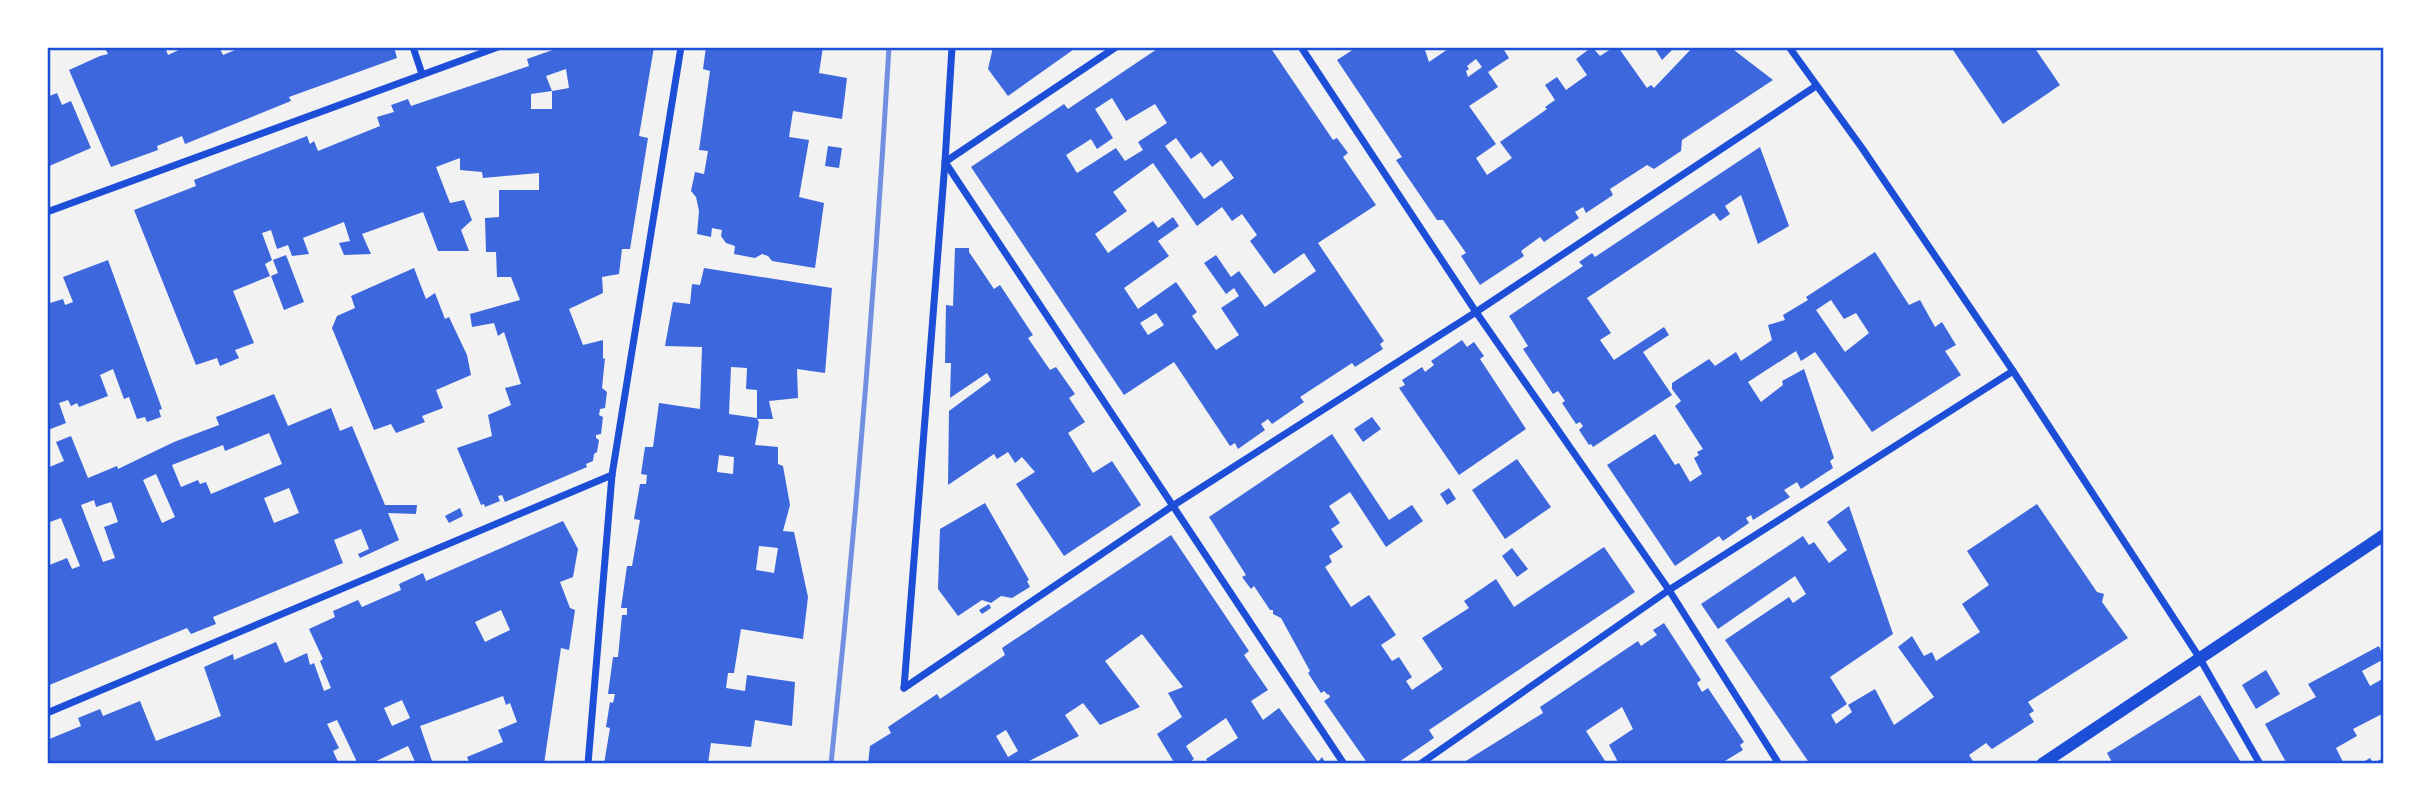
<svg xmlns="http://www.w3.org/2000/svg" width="2431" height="811" viewBox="0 0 2431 811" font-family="'Crimson Pro',serif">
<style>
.building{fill:#3d67dc;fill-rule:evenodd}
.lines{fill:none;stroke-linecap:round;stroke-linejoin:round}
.minor{stroke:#1d4ed8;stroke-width:7}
.tertiary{stroke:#1d4ed8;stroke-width:12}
.rail{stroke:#7290e2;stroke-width:5}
.neatline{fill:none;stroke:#1d4ed8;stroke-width:2.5}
</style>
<rect width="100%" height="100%" fill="#f2f2f2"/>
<g class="building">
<path d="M104,47h61l3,8 17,-8h34l4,8 19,-8h152l3,11 -108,39 2,4 -106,43 -3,-8 -25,10 1,4 -47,17 -42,-97 31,-14 8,-2z"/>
<path d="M561,47h93l-15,89 9,2 -18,111h-8l-3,25 -17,3 1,16 -34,16 14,36 20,-5v19l2,-1 -3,30 5,4 -2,16 -5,1 -1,6 4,2 -2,17 -5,1v3l3,2 -2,12 -3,2 -1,7 -7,3 1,3 -82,35 -3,-7 -4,1 2,5 -15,6 -1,-3 -3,1 -24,-57 35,-12 -4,-21 23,-10 -6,-17 16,-4 -17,-52 -6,4 -4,-13 -22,4 -2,-13 50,-14 -9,-23h-14l-1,-25h-10l-1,-34 14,-1v-27h40v-17l-56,5 -1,-6 -22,-2v-12l-24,9 14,36 14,-3 8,20 -11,10 8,21h-31l-15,-39 -61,22 9,20 -27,1 -5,-12 11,-2 -6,-19 -41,16 6,16 -17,2 -4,-11 -11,4 -6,-19 -9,3 10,27 -7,4 5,12 -37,15 21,52 -19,7 4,8 -19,8 -3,-8 -21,7 -62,-155 62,-24 -2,-6 113,-44 3,8 4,-3 4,10 62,-25 -3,-9 17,-5 -3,-7 17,-6 3,7 118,-40 -2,-7zM566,69l3,19 -17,3v18h-21v-15l21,-3 -6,-15z"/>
<path d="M706,47h117l-4,26 28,5 -5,41 -49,-8 -4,26 20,3 -10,57 25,6 -9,65 -43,-7 -4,-5 -6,-2 -7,4 -21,-4 1,-8 -9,-3 -5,-7 1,-6 -10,-2 -1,9 -14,-3 2,-23 -3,-14 -5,-6 4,-19 9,2 4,-23 -9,-1 11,-79 -7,-2z"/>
<path d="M993,47h84l-69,49 -20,-27z"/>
<path d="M1160,47h110l63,93 4,-2 11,15 -5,4 33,48 -58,38 66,98 -4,3 3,5 -28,18 -3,-4 -52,34 4,5 -32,22 -4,-5 -7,5 4,6 -27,19 -3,-6 -5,3 -56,-84 -50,33 -153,-228 93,-63 4,5zM1112,98l14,23 29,-17 12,19 -29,19 5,8 -18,11 -9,-13 -39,25 -11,-18 25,-16 6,10 16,-11 -18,-29zM1176,138l15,21 10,-7 11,15 9,-7 13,18 -30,21 -39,-53zM1153,163l44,63 25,-19 10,14 10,-7 15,21 -7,6 24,33 30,-21 12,18 -51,36 -26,-36 -8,6 -15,-22 -12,8 22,31 8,-6 5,8 -18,12 18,27 -23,15 -24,-34 5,-4 -21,-30 -38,27 -14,-21 45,-32 -11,-15 21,-15 -6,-9 -15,11 -5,-7 -45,32 -13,-19 32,-23 -14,-19zM1156,313l8,12 -16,10 -8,-12z"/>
<path d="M1357,47h72l-4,3 4,12 22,-15h57l-4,3 5,8 -21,14 10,15 -29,19 27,38 -20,14 11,17 25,-17 -12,-16 47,-33 -2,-2 10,-7 -10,-15 12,-8 9,13 21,-15 -11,-16 16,-12 8,9 14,-9h4l29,41 4,-3 3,3 39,-41h37l43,33 -91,60 -1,11 -27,18 -7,-4 -37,24 3,6 -27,18 -3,-6 -8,5 4,6 -35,24 -4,-5 -19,14 3,5 -44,29 -19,-29 5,-3 -23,-33h-6l-41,-60 6,-3 -65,-97zM1476,59l6,8 -14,10 -2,-6 3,-2 -2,-3z"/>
<path d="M1654,47h21l-13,13z"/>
<path d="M1951,47h83l26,38 -57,39z"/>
<path d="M57,93l5,12 9,-4 20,47 -44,19v-70z"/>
<path d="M828,146l14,2 -3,20 -14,-2z"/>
<path d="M1760,147l29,79 -31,18 -17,-49 -16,11 5,8 -10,7 -6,-8 -127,85 24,35 -11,7 14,20 50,-33 5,8 -26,17 29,43 -79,52 -2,-3 -2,1 -10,-15 4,-4 -3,-4 -4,2 -14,-21 3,-2 -7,-10 -5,3 -30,-45 5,-3 -19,-30 74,-50 -4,-4 13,-9 3,4z"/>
<path d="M955,248h14v4l25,37 6,-4 33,50 -5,3 22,32 6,-3 19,27 -6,4 16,24 -17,11 25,40 19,-12 29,44 -77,51 -48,-72 19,-12 -13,-15 -7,6 -7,-11 -11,7 -3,-5 -46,31 1,-74 42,-31 -4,-7 -37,25 1,-35h-6l1,-58 7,1z"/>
<path d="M1875,252l34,53 11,-5 15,27 7,-5 14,23 -11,6 16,24 -89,57 -57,-80 -14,9 -5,-10 -48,31 13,20 22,-17 -1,-4 22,-12 30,89 -4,3 3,7 -32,21 -4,-7 -13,8 6,7 -37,23 -2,-5 -5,3 3,5 -26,18 -4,-5 -44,30 -68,-101 48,-31 20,31 4,-2 11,19 12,-8 -8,-16 5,-3 -2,-3 6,-3 -28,-43 6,-5 -9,-12v-6l37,-24 6,7 21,-14 5,9 31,-21 -4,-15 17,-5 -2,-5 25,-15 -2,-3zM1831,300l13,19 12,-6 13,20 -24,19 -29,-42z"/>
<path d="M286,255l18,47 -20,8 -13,-34 7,-3 -5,-13z"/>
<path d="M108,260l54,149 -3,1 2,7 -14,5 -2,-5 -8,2 -8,-22 -5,2 -11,-30 -13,6 8,21 -29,11 -2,-4 -6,3 -3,-6 -9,3 7,20 -18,7 -1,-126 16,-5 2,6 8,-3 -10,-25z"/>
<path d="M414,268l12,31 9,-6 10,26 4,-2 18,38 4,20 -35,15 7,18 -21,8 3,6 -29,11 -5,-9 -17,6 -42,-102 5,-12 18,-8 -4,-12z"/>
<path d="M704,268l128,20 -7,85 -28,-4 1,29 -29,3 4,18h-16l2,3 -4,23 23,2v17l5,2 7,39 -7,26 11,1 14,65 -5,42 -62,-10 -7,44h-6l-2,15 19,3 2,-16 48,7 -3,44 -37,-6 -4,27 -40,-4 -3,20 -104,1 6,-36 -4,-1 4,-25 3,1 2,-9h-7l5,-37h5l4,-42h5v-7h-6l6,-42h5l8,-46 -6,-1 6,-35h6l1,-9 -6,-1 4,-27h8l6,-44 41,6 2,-62 -37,-1 8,-44 17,2 2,-20 8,1zM731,367l16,1 -1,21 11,1v28l-28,-4zM719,455l15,2 -1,17 -16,-2zM759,546l19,2 -4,25 -18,-3z"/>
<path d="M1462,340l5,7 7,-5 10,14 -4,3 46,70 -67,46 -60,-87 6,-3 -3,-5 20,-13 3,5 9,-7 -3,-4z"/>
<path d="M274,394l14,32 43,-18 9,23 12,-5 33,79h32l-1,9 -28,-1 11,27 -39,18 -2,-4 11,-5 -8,-20 -27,11 9,23 -130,54 3,7 -25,10 -4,-6 -140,58v-120l20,-8 5,11 8,-3 -19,-48 -14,5v-55l17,-7 -8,-19 15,-6 17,42 29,-12 1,3 56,-27 45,-17 -3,-8zM269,433l13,31 -71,30 -5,-12 -6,2 -2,-4 -17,7 -9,-22 51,-20 2,6zM156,474l19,43 -13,6 -19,-43zM289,488l10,25 -25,10 -10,-25zM94,500l2,7 15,-5 7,20 -14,5 11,31 -12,4 -22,-57z"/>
<path d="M1372,417l9,12 -18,13 -9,-13z"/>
<path d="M1332,434l57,86 23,-15 11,16 -37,26 -36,-55 -21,14 11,17 -9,6 12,18 -14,9 3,6 -7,5 26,40 18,-12 27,40 -15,10 11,16 7,-4 13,20 -6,4 6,9 31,-21 -21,-31 47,-30 -5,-7 32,-22 18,28 90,-60 31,45 -206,138 5,8 -38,26h-28l-44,-63 6,-4 -1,-3 -1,1 -4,-4 -3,2 -13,-20 2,-2 -29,-53 -8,-4v-4h-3l-16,-24 -3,3 -9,-12 4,-2 -37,-58z"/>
<path d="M1517,459l34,48 -46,32 -33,-49z"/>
<path d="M1449,488l7,11 -9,6 -7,-11z"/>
<path d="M985,503l44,77 -2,1 3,6 -18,11 -11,-2 -10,7 -9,-3 -24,16 -20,-27 2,-60z"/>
<path d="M2037,504l60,88 7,2 -2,8 26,36 -100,64 6,9 -5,3 5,8 -42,27 -6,-6 -17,12 4,6 -3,3h-160l-85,-124 64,-43 4,6 13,-9 -11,-18 -77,53 -17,-25 102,-68 6,9 5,-3 15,21 18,-13 -20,-28 22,-16 44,128 -63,43 17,27 -16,11 5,9 16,-12 -4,-7 27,-16 19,36 40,-28 -36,-50 14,-11 12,20 8,-4 4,9 44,-29 -18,-28 27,-19 -22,-34z"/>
<path d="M460,508l3,8 -14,7 -4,-7z"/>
<path d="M563,521l15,28 -5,28 -13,5 10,26 5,2 -6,40 -8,-2 -17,116h-74l-3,-7 36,-15 -5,-12 19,-8 -7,-19 -4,2 -3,-9 -83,30 13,38h-17l-8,-18 -38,18h-12l-21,-44 -10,4 12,24 -6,3 6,13h-292v-24l34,-14 -3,-8 22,-9 3,7 37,-15 16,40 65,-25 -17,-49 29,-13 1,6 42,-18 9,21 22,-10 3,12 4,-2 10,28 7,-3 -11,-27 3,-2 -14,-30 26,-12 -2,-6 25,-11 4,7 39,-17 -2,-6 24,-11 3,8zM501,610l9,20 -25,12 -10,-20zM402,700l8,18 -18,8 -8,-18z"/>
<path d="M1171,535l78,116 -5,4 24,35 -17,11 12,19 16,-12 39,54 4,-5 4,7h-117l-3,-5 32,-21 -12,-20 -40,28 8,13 -6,5h-13l-18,-30 25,-17 -14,-24 15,-6 -41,-53 -37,27 35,46 -40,18 -17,-22 -18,12 14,21 -56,28h-155l2,-18 21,-13 -3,-6 49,-33 3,5 65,-44 -3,-7zM1006,730l12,21 -10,6 -12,-21z"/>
<path d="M1512,548l16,21 -11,8 -15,-21z"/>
<path d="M989,604l2,4 -9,6 -3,-4z"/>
<path d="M1664,623l37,57 -4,3 5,9 6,-4 36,54 -4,3 3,5 -23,14h-72l-1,-3 -5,3h-23l-10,-19 24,-16 -11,-22 -36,24 21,33h-146l82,-51 -3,-6 98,-66 3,5 16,-11 -4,-5z"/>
<path d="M2379,646l5,13 -22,12 8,15 14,-8v35l-31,16 4,7 -21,12 8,16h-57l-22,-40 51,-27 -8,-13z"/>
<path d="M2266,670l14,24 -24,15 -14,-24z"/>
<path d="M2200,695l42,69h-129l-6,-11z"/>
<path d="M2370,758l3,5 11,-5v6h-24z"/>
</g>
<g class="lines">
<g class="minor">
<path d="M413,47l9,27"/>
<path d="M1116,47l-171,115 399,602"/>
<path d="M1301,47l175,265 193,278 110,174"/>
<path d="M1789,47l73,101 151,223 186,286 61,107"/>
<path d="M47,212l451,-165"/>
<path d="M904,688l270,-183 302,-193 340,-226"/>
<path d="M904,688l41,-526 7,-115"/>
<path d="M47,713l565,-238"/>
<path d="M588,764l24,-289 69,-428"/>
<path d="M1420,764l249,-174 344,-219"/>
</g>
<path class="tertiary" d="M2042,764l342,-229"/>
<path class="rail" d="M831,764c25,-239 44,-477 58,-717"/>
</g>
<rect width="2431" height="811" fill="none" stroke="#ffffff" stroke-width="98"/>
<rect x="49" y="49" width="2333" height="713" class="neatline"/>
</svg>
